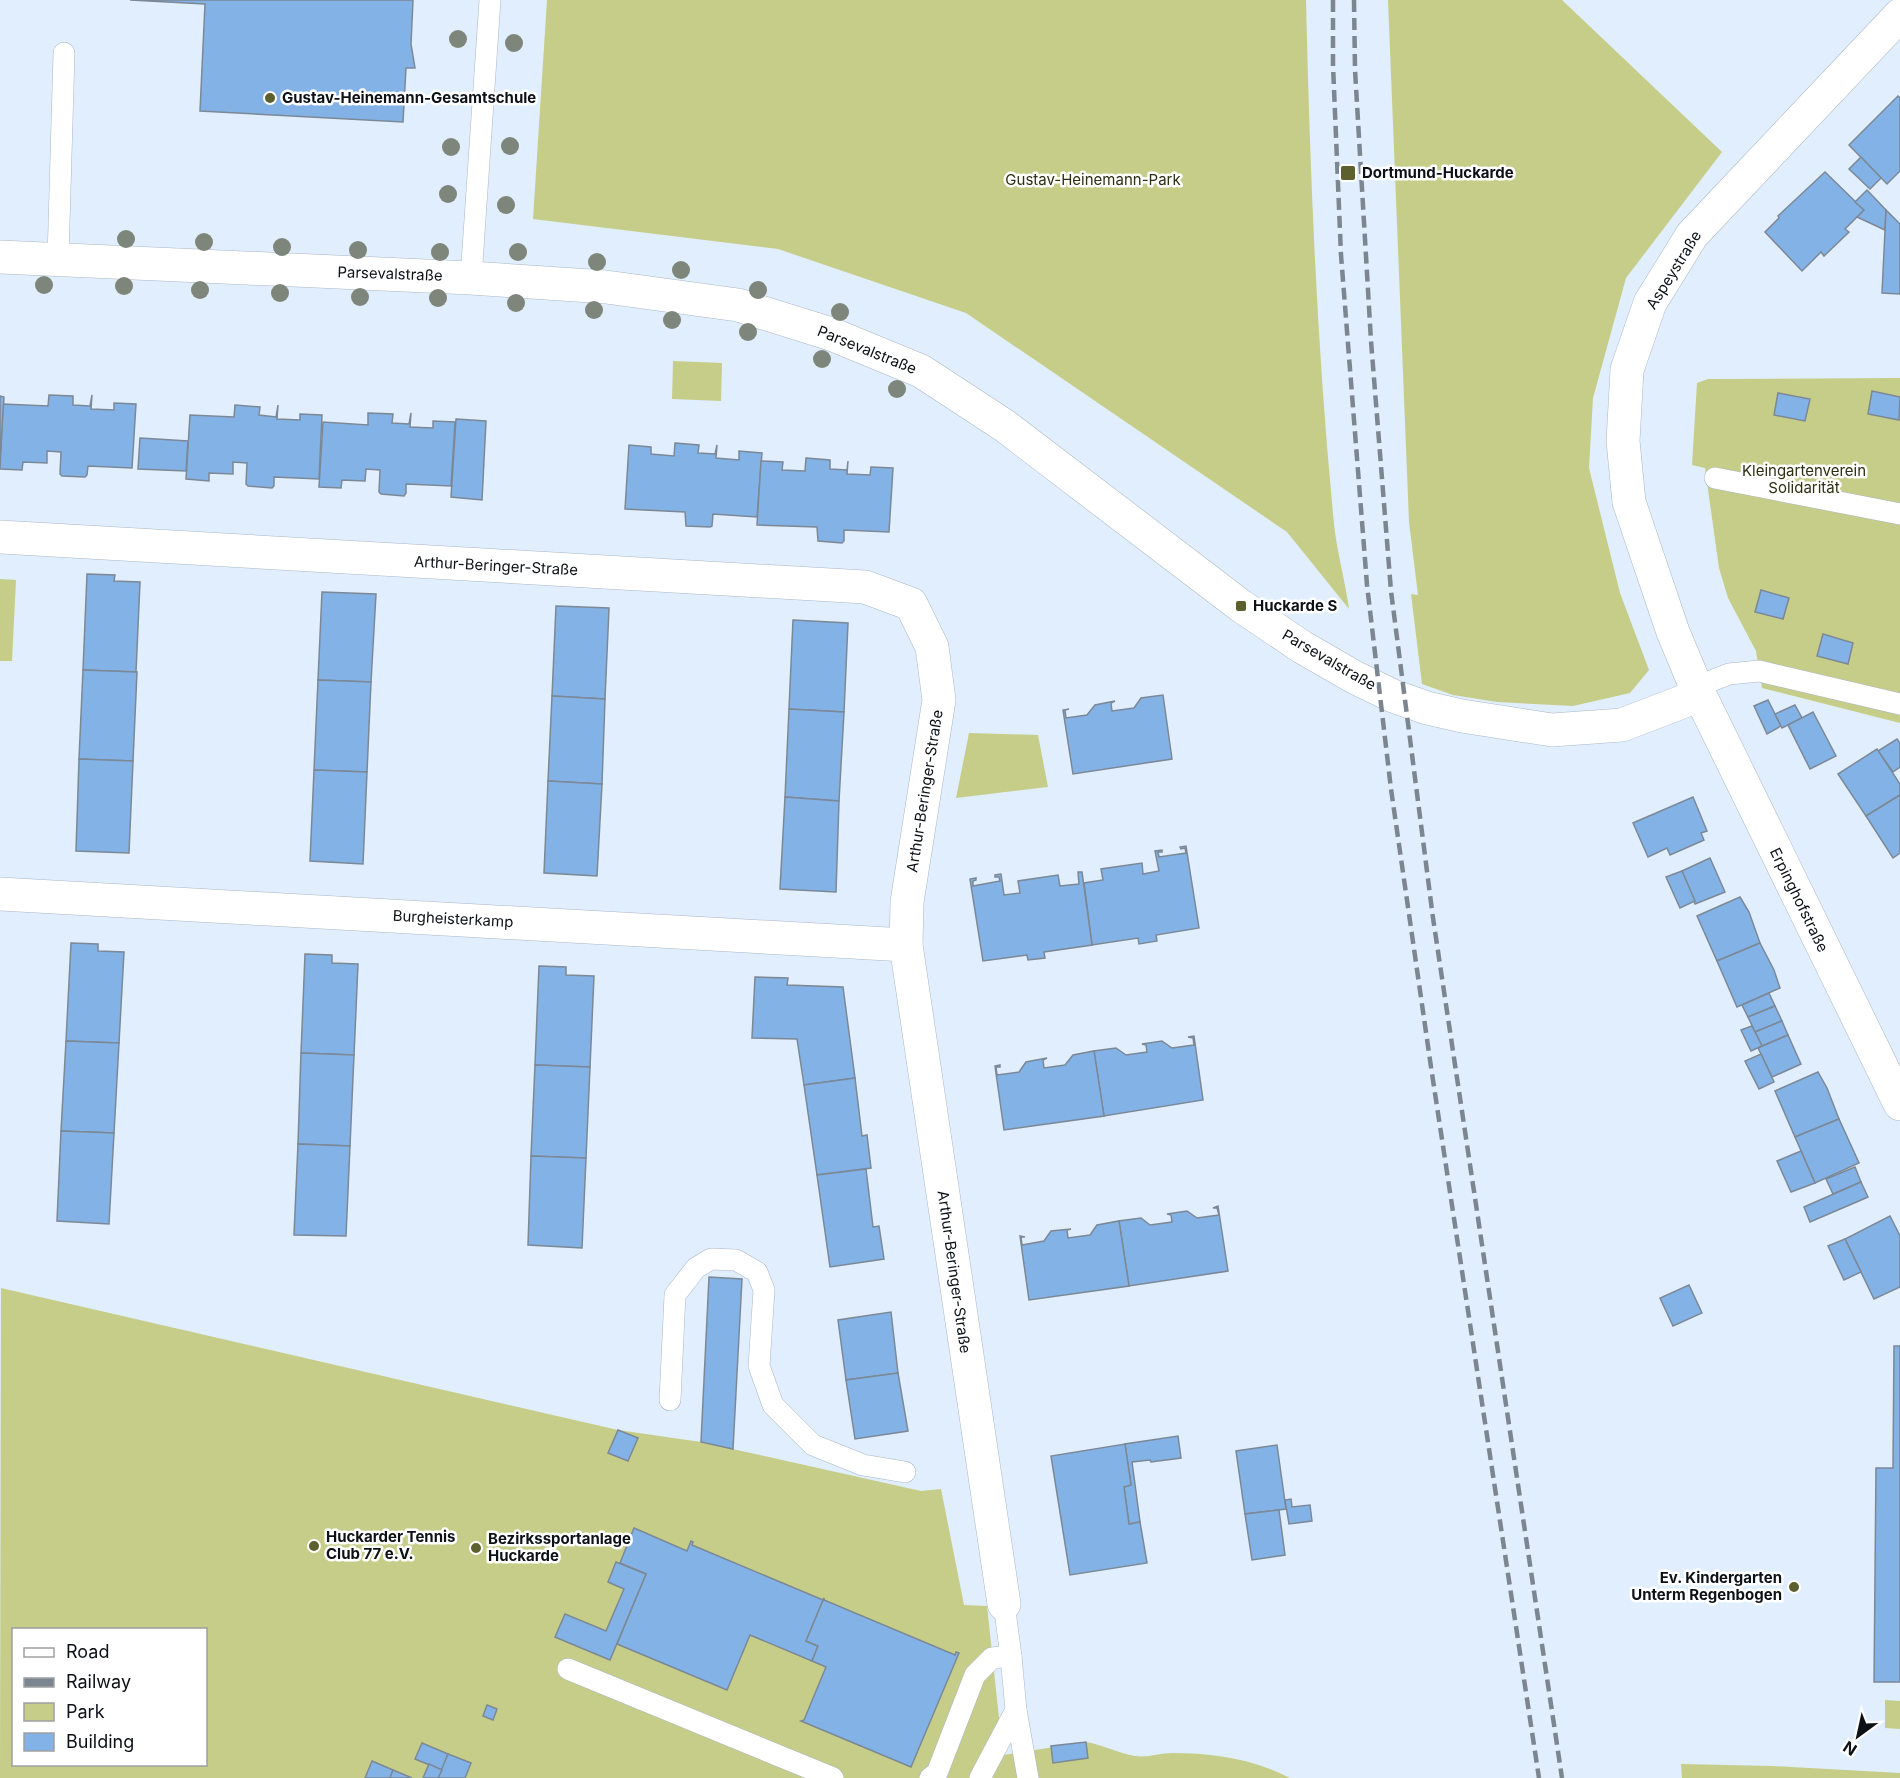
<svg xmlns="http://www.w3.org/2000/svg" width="1900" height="1778" viewBox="0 0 1900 1778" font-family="Inter,sans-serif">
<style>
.green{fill:#c5cd88;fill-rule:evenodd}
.building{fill:#83b3e6;stroke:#7c8896;stroke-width:1.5}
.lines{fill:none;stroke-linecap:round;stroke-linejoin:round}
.service-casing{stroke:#aab7c5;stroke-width:22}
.minor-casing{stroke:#aab7c5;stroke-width:34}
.service{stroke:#fff;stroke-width:21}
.minor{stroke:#fff;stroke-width:33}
.rail{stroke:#7c8690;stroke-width:4.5;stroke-dasharray:12 6;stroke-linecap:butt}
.tree{fill:#7e857b}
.poi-dot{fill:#5b602e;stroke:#fff;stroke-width:2}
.labels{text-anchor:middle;stroke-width:5;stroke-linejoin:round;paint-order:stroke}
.poi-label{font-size:15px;font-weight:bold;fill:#0c1116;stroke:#fff;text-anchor:start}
.park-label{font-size:15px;fill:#2d2f11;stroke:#fff}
.street-label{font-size:15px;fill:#0c1116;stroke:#fff}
</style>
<rect width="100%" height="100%" fill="#e0eefd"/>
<g class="green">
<path d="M547,0h759c4,175 11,350 28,524 3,28 11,56 15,85l-62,-77 -321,-219 -188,-64 -245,-30z"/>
<path d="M1388,0h174l160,152 -96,126 -33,120 -4,70 31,125 29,77 -19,23 -57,13 -76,-4 -44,-7 -31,-11 -11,-90 7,1 -9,-73z"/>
<path d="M673,361l49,2 -1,38 -49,-2z"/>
<path d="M1900,378v345l-138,-35 -6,-37 -28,-53 -9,-30 -14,-100 -13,-3 5,-82 11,-4z"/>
<path d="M0,579l16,1 -4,81h-12z"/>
<path d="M969,733l69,2 10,52 -92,11z"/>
<path d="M1,1288l617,142 83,12 220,49 20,-2 23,116 23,1 16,149 83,-13c17,3 32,11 49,14 12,2 26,-3 37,-3 41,0 82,6 118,25h-1290zM14,1630h192v134h-192z"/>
<path d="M1885,1700l15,1v28l-15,-1z"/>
<path d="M1681,1764l91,2 128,7v5h-218z"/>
</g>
<g class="building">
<path d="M130,0h283l-2,44 4,24h-9l-3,54 -203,-11 5,-107z"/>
<path d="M1898,96l2,2v73l-13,13 -38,-39z"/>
<path d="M1861,157l20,21 -11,11 -21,-20z"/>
<path d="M1825,172l39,38 -19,19 4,3 -25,24 -3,-4 -19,19 -37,-39 14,-14 -1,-2z"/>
<path d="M1867,190l19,20 -1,20 -28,-13 7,-7 -9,-8z"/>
<path d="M1886,210l14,14v70l-18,-1z"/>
<path d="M1872,391l28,6 -1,23 -31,-6z"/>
<path d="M1778,393l32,6 -5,22 -31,-6z"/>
<path d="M49,395l24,1v9l17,1 2,-11 -1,14 23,1v-7l22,1 -4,64 -44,-2 -1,9 -2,2 -23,-1 -2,-2 1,-22 -14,-1v12l-24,-1 -1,8 -22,-1 3,-65 45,2z"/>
<path d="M0,396l4,1 -4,63z"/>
<path d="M235,405l25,2 -1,8 17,2 2,-12 -1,14 23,1v-6l22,1 -3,64 -45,-2v9l-2,2 -24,-2 -2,-2 1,-21 -14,-1v12l-24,-1v8l-23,-2 4,-64 44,2z"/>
<path d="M368,413l25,1 -1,9 17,1 2,-11 -1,14 23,1v-7l22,1 -4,64 -45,-2v9l-2,3 -23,-2 -2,-2 1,-22 -14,-1 -1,12 -23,-1 -1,8 -22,-1 4,-65 45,3z"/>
<path d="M456,419l30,2 -4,79 -31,-3z"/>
<path d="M140,438l48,3 -2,30 -48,-2z"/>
<path d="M675,443l24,2 -1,8 17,1 2,-9 -1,13 23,2v-9l23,2 -5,64 -44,-3 -1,12 -2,1 -24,-1 -1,-14 -60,-3 4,-64 22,2v7l23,2z"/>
<path d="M806,458l24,2v9l17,1 1,-9 -1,13 23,1 1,-8 22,1 -4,64 -45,-2v11l-2,2 -24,-2 -1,-14 -60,-2 4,-64 22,1 -1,8 23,1z"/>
<path d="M87,574l28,1 -1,6 26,1 -4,90 -53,-2z"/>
<path d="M1761,590l28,8 -6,21 -28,-7z"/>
<path d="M322,592l54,2 -5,88 -53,-2z"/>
<path d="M556,606l53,2 -4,91 -53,-3z"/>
<path d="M793,620l55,3 -4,89 -55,-3z"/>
<path d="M1823,634l30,9 -5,21 -31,-8z"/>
<path d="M83,670l54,2 -4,89 -54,-2z"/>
<path d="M318,680l53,2 -4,90 -53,-2z"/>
<path d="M1163,695l9,64 -99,15 -10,-64 6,-1 -4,1 1,8 21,-3 8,-10 20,-4 -4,2 1,8 22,-3 7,-10z"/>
<path d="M552,696l53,3 -3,85 -54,-3z"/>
<path d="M1768,700l13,26 -14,8 -13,-28z"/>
<path d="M1795,705l7,13 -20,10 -7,-14z"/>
<path d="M789,709l55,3 -5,89 -54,-4z"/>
<path d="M1813,712l23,44 -26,13 -22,-44z"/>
<path d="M1897,739l3,4v24l-7,5 -15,-21z"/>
<path d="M1877,749l23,35v11l-34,21 -28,-42z"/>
<path d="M79,759l54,2 -4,92 -53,-2z"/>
<path d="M314,770l53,2 -4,92 -53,-3z"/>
<path d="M548,781l54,3 -5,92 -53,-3z"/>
<path d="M1900,795v58l-7,5 -27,-42z"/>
<path d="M785,797l54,4 -3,91 -56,-3z"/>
<path d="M1693,797l14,34 -6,2 3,7 -34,15 -3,-7 -19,9 -15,-34z"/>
<path d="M1186,846l13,82 -43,7 1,6 -18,3 -1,-6 -46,7 -8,-62 19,-3 -2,-11 41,-6 1,11 16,-3 -4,-20 7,-1v2h-4l1,5 27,-4 -1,-5 -4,1 -1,-2z"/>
<path d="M1710,858l15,34 -30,12 -13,-33z"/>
<path d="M1682,871l13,30 -15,7 -14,-31z"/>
<path d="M1078,872h4l10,73 -48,7 1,6 -17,2 -1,-5 -44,6 -13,-82 6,-1v2l-3,1v5l27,-5 -1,-4h-4v-2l6,-1 3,21 16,-2 -2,-12 40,-6 2,11 19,-2z"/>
<path d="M1740,897l9,15 11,31 -43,18 -20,-45z"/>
<path d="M71,943l27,1v7l26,1 -5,91 -53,-2z"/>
<path d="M1760,943l14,27 6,18 -43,19 -20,-46z"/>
<path d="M305,954l27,1v8l26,1 -4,91 -53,-2z"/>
<path d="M539,966l27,1v8l28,1 -4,91 -55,-2z"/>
<path d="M755,977l33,1 -1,7 56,2 12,91 -51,7 -7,-46 -45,-1z"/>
<path d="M1769,993l6,13 -27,11 -6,-12z"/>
<path d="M1775,1006l7,15 -27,11 -7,-15z"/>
<path d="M1782,1021l6,14 -26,11 -7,-14z"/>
<path d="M1752,1026l10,20 -11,5 -10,-21z"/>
<path d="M1788,1035l13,29 -29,13 -14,-29z"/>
<path d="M1194,1036l9,64 -99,16 -10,-65 22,-3 10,7 21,-3 -1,-7 -4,-1 20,-3 10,7 22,-3 -1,-7 -5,-1z"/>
<path d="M66,1041l53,2 -5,90 -53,-2z"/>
<path d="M1094,1051l10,65 -100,14 -9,-64 5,-1v2h-4l1,8 22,-3 7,-10 21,-4 -4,2 1,8 21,-3 8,-10z"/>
<path d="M301,1053l53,2 -4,91 -52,-2z"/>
<path d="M1761,1054l13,28 -15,7 -14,-28z"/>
<path d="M535,1065l55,2 -4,91 -55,-2z"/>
<path d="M1818,1072l9,16 12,31 -44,18 -20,-46z"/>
<path d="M855,1078l7,58 5,-1 4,33 -54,7 -13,-90z"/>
<path d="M1839,1119l20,44 -44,20 -20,-46z"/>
<path d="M61,1131l53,2 -5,91 -52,-3z"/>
<path d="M298,1144l52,2 -4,90 -52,-1z"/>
<path d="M1801,1151l14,32 -24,9 -14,-31z"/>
<path d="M531,1156l55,2 -4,90 -54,-3z"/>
<path d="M1855,1167l6,15 -28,12 -7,-15z"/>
<path d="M866,1169l7,58 6,-1 5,33 -54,8 -13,-92z"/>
<path d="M1861,1182l7,15 -58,25 -6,-15z"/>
<path d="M1218,1206l10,65 -99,15 -10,-65 22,-3 9,7 22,-3 -1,-7 -4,-1 20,-3 10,7 22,-3 -2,-7h-4z"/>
<path d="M1890,1216l10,20v51l-26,12 -29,-60z"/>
<path d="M1119,1221l10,65 -100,14 -9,-64 5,1h-4l1,8 22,-4 7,-10 20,-2 -4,1 1,8 22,-3 7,-10z"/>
<path d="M1845,1239l16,33 -17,8 -16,-34z"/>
<path d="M709,1277l33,2 -9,170 -32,-7z"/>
<path d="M1689,1285l13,28 -29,13 -13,-28z"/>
<path d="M891,1312l7,61 -52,7 -8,-60z"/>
<path d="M1894,1346h6v336h-26l2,-214h17z"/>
<path d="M898,1373l10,58 -53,8 -9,-59z"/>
<path d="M618,1430l20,8 -10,23 -20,-8z"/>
<path d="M1178,1436l3,22 -30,4 -1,-2 -18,2 8,60 -11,2 -5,-37 7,-2 -6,-41z"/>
<path d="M1125,1444l6,41 -7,2 5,37 11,-2 7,41 -77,12 -19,-119z"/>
<path d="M1277,1445l9,64 -41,5 -9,-63z"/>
<path d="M1291,1499l1,8 18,-2 2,16 -23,3 -4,-24z"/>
<path d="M1279,1510l6,45 -33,5 -7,-46z"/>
<path d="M634,1528l53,23 4,-10 2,1 -1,3 131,55 1,-2 -18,43 12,5 -6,15 -62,-26 -23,55 -110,-46 29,-70 -26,-11z"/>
<path d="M616,1562l30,12 -36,86 -55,-23 10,-23 41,17 18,-42 -16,-7z"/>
<path d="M824,1598v2l131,55 1,-3 3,1 -48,114 -110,-46 3,-1 22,-53 -14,-6 6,-15 -12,-5z"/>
<path d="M487,1705l10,4 -4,11 -10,-4z"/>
<path d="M1086,1742l2,16 -35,5 -2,-17z"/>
<path d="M422,1743l26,11 -6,16 -27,-11z"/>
<path d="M448,1754l23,9 -6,15h-27z"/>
<path d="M372,1761l21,9 -3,8h-25z"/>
<path d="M429,1764l13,6 -4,8h-15z"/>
<path d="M393,1770l19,8h-22z"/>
</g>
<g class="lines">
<g class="service-casing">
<g id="service">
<path d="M58,259l6,-206"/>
<path d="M471,278l19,-278"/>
<path d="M1715,478l185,36"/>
<path d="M1696,687l33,-13 30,-3 141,33"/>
<path d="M670,1400l5,-105 21,-27 15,-9 25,1 21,12 7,18 -5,76 14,39 40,40 50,20 42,7"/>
<path d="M568,1669l265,109"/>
<path d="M1016,1710l12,68"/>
<path d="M930,1778l7,-5 38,-98 17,-17 19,-2"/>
<path d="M980,1778l36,-68 -5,-54 -7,-52"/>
</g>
</g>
<g class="minor-casing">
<g id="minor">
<path d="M1900,15l-208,220 -42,68 -20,58 -3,9 -4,71 6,61 44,130 23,55 204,417"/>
<path d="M0,257l471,21 135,9 132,18 93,29 90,37 84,55 236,180 61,41 52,30 39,19 34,12 35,8 90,14 70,-5 78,-30"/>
<path d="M0,537l865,50 46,17 21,43 7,53 -32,202 -1,43 98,659"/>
<path d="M0,894l906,51"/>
</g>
</g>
<use href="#service" class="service"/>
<use href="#minor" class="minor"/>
<g class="rail">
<path d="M1333,0v65l8,190 26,330 24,204 40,278 108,711"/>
<path d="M1354,0l1,70 16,271 20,250 42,327 129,860"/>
</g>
</g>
<g class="tree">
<circle cx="458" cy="39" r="9"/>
<circle cx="514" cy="43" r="9"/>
<circle cx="510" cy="146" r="9"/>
<circle cx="451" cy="147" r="9"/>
<circle cx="448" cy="194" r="9"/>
<circle cx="506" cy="205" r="9"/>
<circle cx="126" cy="239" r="9"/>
<circle cx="204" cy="242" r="9"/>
<circle cx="282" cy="247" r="9"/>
<circle cx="358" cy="250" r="9"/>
<circle cx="440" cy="252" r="9"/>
<circle cx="518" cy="252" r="9"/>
<circle cx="597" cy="262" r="9"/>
<circle cx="681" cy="270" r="9"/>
<circle cx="44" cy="285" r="9"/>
<circle cx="124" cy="286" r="9"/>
<circle cx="200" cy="290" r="9"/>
<circle cx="758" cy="290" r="9"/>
<circle cx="280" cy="293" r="9"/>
<circle cx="360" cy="297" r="9"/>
<circle cx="438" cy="298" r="9"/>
<circle cx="516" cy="303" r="9"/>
<circle cx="594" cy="310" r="9"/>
<circle cx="840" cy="312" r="9"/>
<circle cx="672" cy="320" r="9"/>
<circle cx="748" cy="332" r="9"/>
<circle cx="822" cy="359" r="9"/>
<circle cx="897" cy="389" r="9"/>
</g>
<g class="poi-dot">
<circle cx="270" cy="98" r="6"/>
<rect x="1340" y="165" width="16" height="16" rx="3"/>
<rect x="1235" y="600" width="12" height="12" rx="3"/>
<circle cx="314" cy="1546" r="6"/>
<circle cx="476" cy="1548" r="6"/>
<circle cx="1794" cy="1587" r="6"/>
</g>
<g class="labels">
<g class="poi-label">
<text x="282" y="103">Gustav-Heinemann-Gesamtschule</text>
<text x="1362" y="178">Dortmund-Huckarde</text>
<text x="1253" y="611">Huckarde S</text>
<text x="326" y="1542">Huckarder Tennis<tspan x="326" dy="17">Club 77 e.V.</tspan></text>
<text x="488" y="1544">Bezirkssportanlage<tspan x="488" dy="17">Huckarde</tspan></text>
<text x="1782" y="1583" text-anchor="end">Ev. Kindergarten<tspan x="1782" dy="17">Unterm Regenbogen</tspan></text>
</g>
<g class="park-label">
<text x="1093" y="185">Gustav-Heinemann-Park</text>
<text x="1804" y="476">Kleingartenverein<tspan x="1804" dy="17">Solidarität</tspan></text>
</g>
<g class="street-label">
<text transform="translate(1674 270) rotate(-58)" y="5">Aspeystraße</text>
<text transform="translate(390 274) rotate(2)" y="5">Parsevalstraße</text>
<text transform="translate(867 350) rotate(22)" y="5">Parsevalstraße</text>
<text transform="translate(496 566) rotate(3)" y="5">Arthur-Beringer-Straße</text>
<text transform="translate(1329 660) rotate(30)" y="5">Parsevalstraße</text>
<text transform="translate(925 791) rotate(-81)" y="5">Arthur-Beringer-Straße</text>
<text transform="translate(1799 900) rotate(64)" y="5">Erpinghofstraße</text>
<text transform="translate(453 919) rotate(3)" y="5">Burgheisterkamp</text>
<text transform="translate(954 1272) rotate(82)" y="5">Arthur-Beringer-Straße</text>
</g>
</g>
<rect x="12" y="1628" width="195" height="138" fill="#ffffff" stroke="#9ea0a2" stroke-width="1.5"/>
<rect x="24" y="1648" width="30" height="9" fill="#ffffff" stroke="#9ea0a2" stroke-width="1.5"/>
<text x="66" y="1658" font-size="18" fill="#0c1116">Road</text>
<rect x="24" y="1678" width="30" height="9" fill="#7c8690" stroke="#9ea0a2" stroke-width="1.5"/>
<text x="66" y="1688" font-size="18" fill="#0c1116">Railway</text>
<rect x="24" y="1703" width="30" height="18" fill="#c5cd88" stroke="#9ea0a2" stroke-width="1.5"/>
<text x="66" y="1718" font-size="18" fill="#0c1116">Park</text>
<rect x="24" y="1733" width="30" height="18" fill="#83b3e6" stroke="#9ea0a2" stroke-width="1.5"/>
<text x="66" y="1748" font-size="18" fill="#0c1116">Building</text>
<g transform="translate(1858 1736) rotate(213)" stroke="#ffffff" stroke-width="4.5" paint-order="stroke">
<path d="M0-4.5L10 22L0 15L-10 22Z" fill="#0c1116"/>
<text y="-9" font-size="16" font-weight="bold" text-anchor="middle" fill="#0c1116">N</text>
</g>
</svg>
